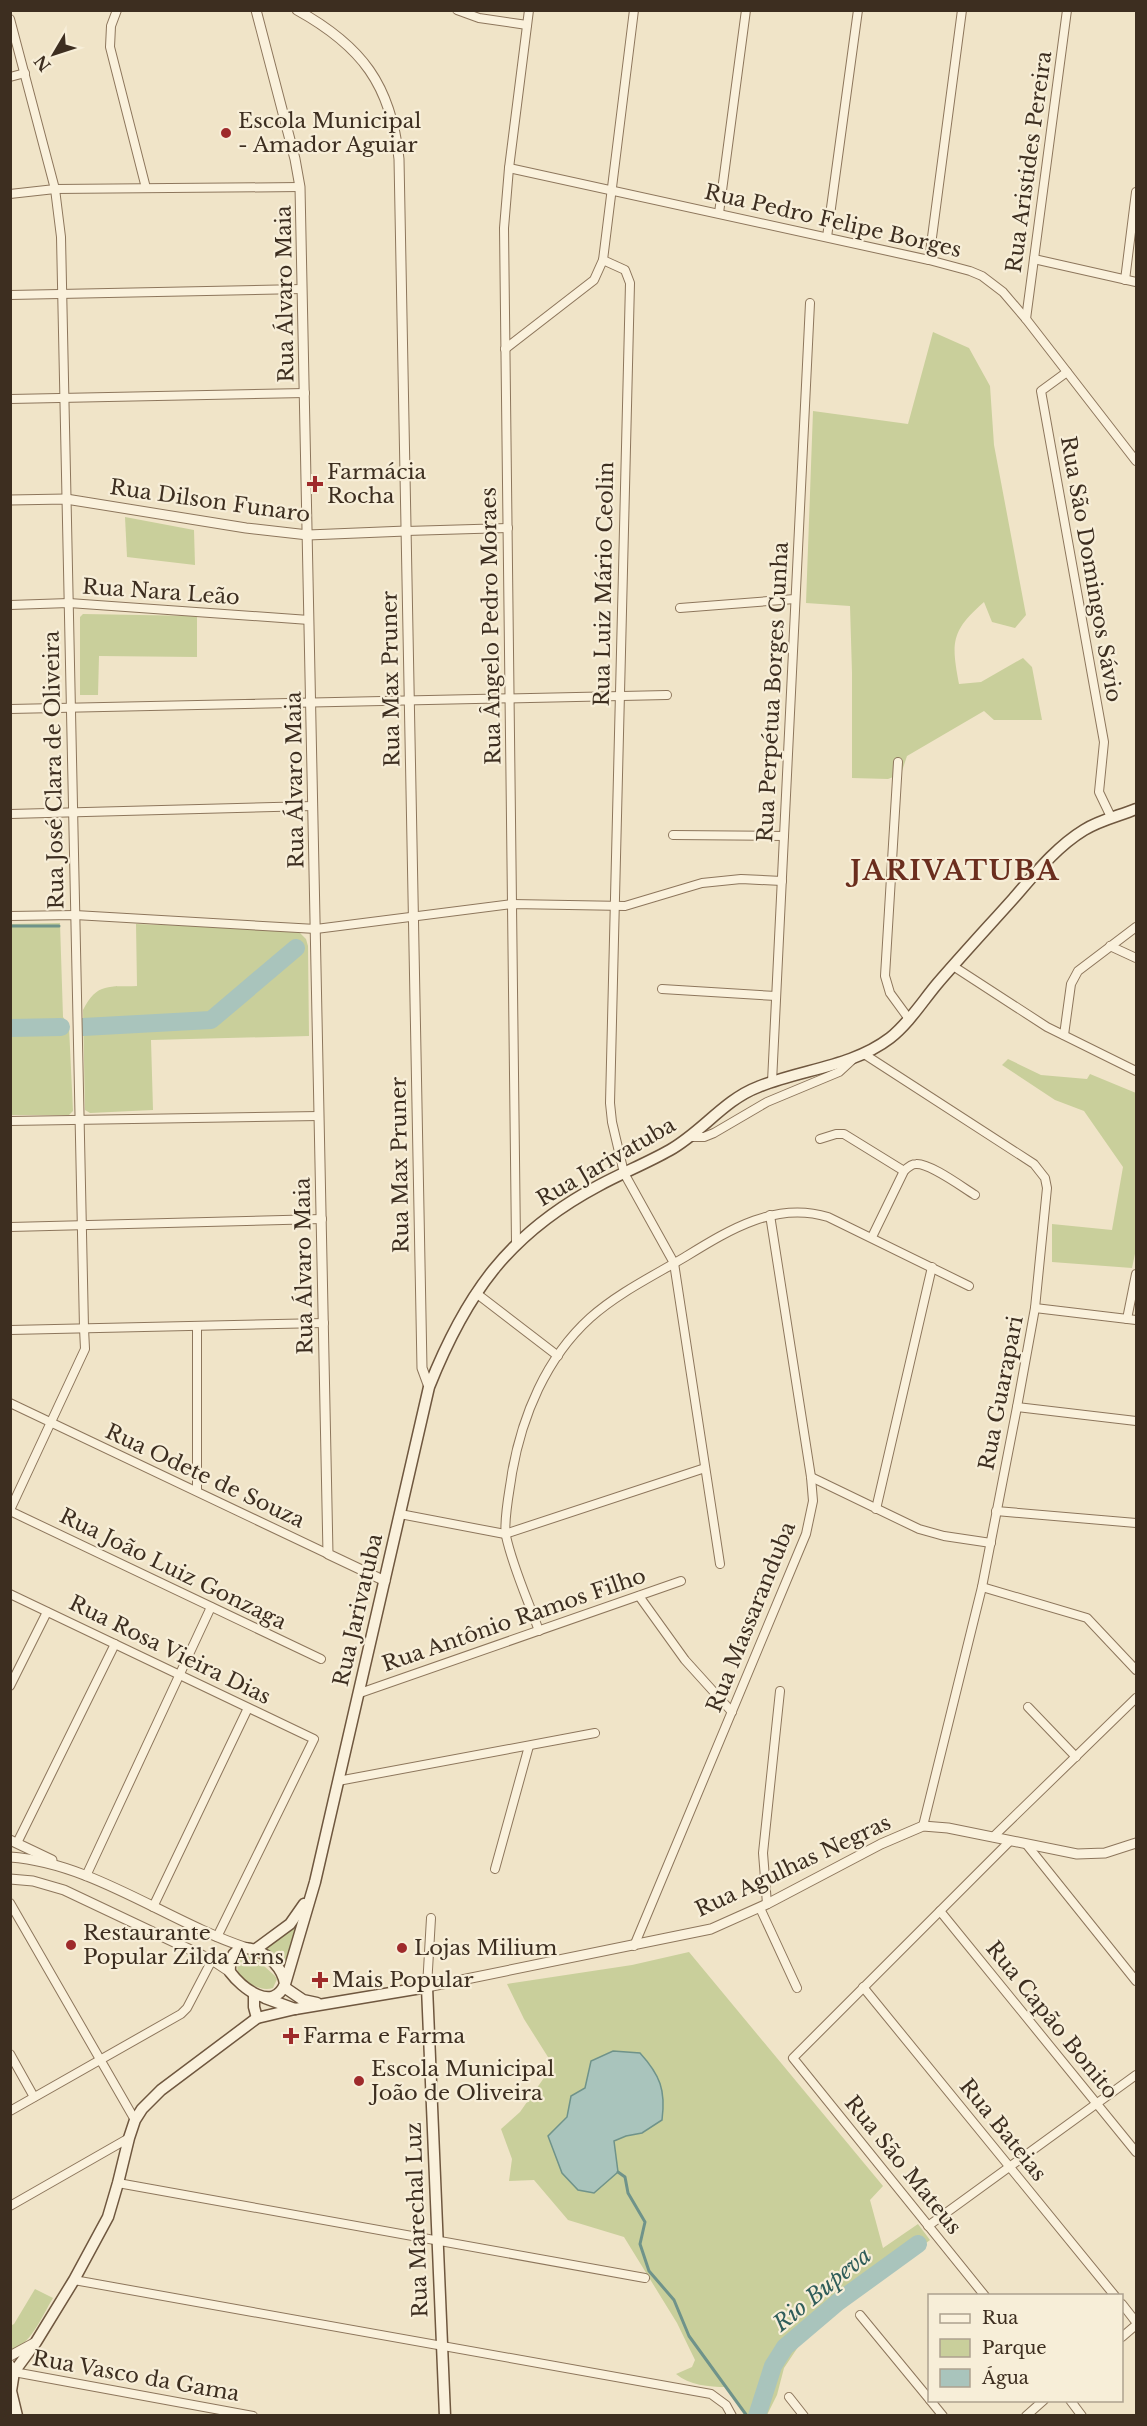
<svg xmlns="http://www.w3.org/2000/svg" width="1147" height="2426" viewBox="0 0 1147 2426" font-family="'Libre Baskerville',serif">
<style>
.green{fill:#c9cf9b}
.water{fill:#a9c4bc;stroke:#6f938a;stroke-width:1.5}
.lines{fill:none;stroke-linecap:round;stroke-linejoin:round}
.stream{stroke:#6f938a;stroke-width:3}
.river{stroke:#a9c4bc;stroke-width:18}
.minor-casing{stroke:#8d765c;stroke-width:10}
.tertiary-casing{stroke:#8d765c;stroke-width:11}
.secondary-casing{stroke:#6f573f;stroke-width:13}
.minor{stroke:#faf1dc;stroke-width:8}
.tertiary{stroke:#faf1dc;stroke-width:9}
.secondary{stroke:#faf1dc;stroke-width:10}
.poi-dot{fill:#9e2a2b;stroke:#f7eed8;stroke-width:2}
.labels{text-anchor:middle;stroke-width:4.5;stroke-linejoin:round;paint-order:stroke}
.poi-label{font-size:21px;fill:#3d2e20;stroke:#f7eed8;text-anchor:start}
.street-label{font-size:21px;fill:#3d2e20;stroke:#f7eed8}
.water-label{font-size:22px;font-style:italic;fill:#2f5d5a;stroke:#f7eed8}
.district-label{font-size:27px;font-weight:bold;letter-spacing:1.5px;fill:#6b2e1e;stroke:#f7eed8}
</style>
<rect width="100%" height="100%" fill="#f0e4c8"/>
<g class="green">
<path d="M933,332l36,16 21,38 4,59 32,170 -11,13 -23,-6 -8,-20c-33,29 -33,40 -25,82l22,-2 42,-24 9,9 10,53h-48l-10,-9 -77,45 -6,18 -13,5 -36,-1v-105l-2,-67 -44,-3 7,-192 95,13z"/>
<path d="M125,517l69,13 1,35 -68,-8z"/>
<path d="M83,614l114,2v41l-98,-1 -1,39h-18v-78z"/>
<path d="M60,923l3,94 6,10 4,84 -4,4h-58v-191z"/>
<path d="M136,924l139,5 25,4 6,6 2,7 1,90 -158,4 2,70 -63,3 -5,-3 -2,-100c14,-28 27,-23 54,-24z"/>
<path d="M1008,1059l33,16 46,4 3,-5 46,19v156l-4,19 -80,-6v-38l60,6 11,-63 -39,-56 -29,-11 -53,-35z"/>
<path d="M299,1921l-12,41 -2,1 -19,-15 21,-14z"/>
<path d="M689,1952l194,234 -13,14 13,48 35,-24 12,16 -124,95 -22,33 -7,27 -10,20h-20l-21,-28c-17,0 -37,-2 -50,-13l16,-7 3,-7 -18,-37 -53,-86 -56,-17 -34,-40 -25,1 3,-22 -11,-30 19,-17 33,-47 -29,-46 -17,-35 125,-19z"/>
<path d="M251,1954l24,22 2,3 -4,9c-13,4 -25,-5 -35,-13l-1,-12 6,-7z"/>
<path d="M35,2289l18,9c-12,20 -20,42 -41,54l-2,-26 4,-2z"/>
</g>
<path class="water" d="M613,2051l27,2c20,22 26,37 22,67l-20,13 -16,3 -12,5 4,31 -24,21 -16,-3 -16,-17 -14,-37 19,-19 4,-21 14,-8 6,-27z"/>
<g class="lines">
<g class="stream">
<path d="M10,926h49"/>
<path d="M618,2172l7,5 3,16 17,29 -5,22 9,27 25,29 15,36 58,80"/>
</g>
<g class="river">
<path d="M83,1027l128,-7 85,-72"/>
<path d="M10,1028l51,-1"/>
<path d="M757,2416l16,-50 12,-19 53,-45 80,-58"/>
</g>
<g class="minor-casing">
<g id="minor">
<path d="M117,10l-6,16 -1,21 36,141"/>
<path d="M457,10l22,8 48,7"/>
<path d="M634,10l-31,250 22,10 5,13 -20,820 2,19 12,51 50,90 46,301"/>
<path d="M10,19l45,170 6,48 23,1091 1,21 -75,161"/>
<path d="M10,77l15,-4"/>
<path d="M509,168l420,92 41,11 12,5 21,16 23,27 110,142"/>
<path d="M10,194l45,-5 245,-2"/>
<path d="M719,213l27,-203"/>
<path d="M827,237l31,-227"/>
<path d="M1034,259l102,23"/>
<path d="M929,260l33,-250"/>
<path d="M1125,280l11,-88"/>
<path d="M10,295l292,-6"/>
<path d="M1026,319l41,-309"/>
<path d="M505,349l89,-69 9,-20"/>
<path d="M1067,372l-26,19 63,351 -5,50 12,25"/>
<path d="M10,399l295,-6"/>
<path d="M406,531l102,-3"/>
<path d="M10,605l59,-2 240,17"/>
<path d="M680,608l115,-9"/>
<path d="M10,709l657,-14"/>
<path d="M898,762l-13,214 5,17 19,26"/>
<path d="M10,814l303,-8"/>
<path d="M673,835l111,1"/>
<path d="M10,916l65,-1 241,14 196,-25 113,2 77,-23 39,-4 41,2"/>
<path d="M1110,946l26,12"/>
<path d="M953,966l94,61 89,44"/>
<path d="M662,989l114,7"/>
<path d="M1064,1035l7,-51 7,-13 58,-44"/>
<path d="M864,1054l170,110 11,14 2,10 -12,120 -18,99 -35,180 -59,239"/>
<path d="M772,1082l38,-779"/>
<path d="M10,1121l309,-5"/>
<path d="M690,1137h14l10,-4 53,-31 72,-30 13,-12"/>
<path d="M820,1139l16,-5h8l60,37"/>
<path d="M10,1227l312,-8"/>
<path d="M872,1237l32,-66c3,-3 7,-7 12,-7 14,-1 46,23 59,31"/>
<path d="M516,1243l-12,-1015 5,-60 20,-158"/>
<path d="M476,1293l82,63"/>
<path d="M1035,1308l101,12"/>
<path d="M1127,1319l9,-45"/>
<path d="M197,1326v165"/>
<path d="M10,1330l314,-7"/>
<path d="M10,1403l318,151"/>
<path d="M1017,1407l119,14"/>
<path d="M811,1477l108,52 25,7 47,7"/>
<path d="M876,1509l56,-242"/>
<path d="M10,1511l311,148"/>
<path d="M996,1511l140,12"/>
<path d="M400,1514l105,20 200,-66"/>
<path d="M982,1587l105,31 49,52"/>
<path d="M10,1594l304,145 -97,198"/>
<path d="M639,1596l46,64 47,52"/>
<path d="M539,1631c-11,-31 -26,-63 -33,-95 -3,-15 4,-47 6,-63 10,-57 34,-115 78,-155 28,-25 63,-42 95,-61 44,-27 90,-56 143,-40l141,69"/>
<path d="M10,1686l37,-74"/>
<path d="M360,1693l321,-112"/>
<path d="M1028,1707l48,50"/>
<path d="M338,1781l257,-48"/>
<path d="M993,1837l143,-139"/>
<path d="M17,1843l98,-199"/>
<path d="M1027,1845l109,136"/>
<path d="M495,1869l34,-123"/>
<path d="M86,1876l125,-269"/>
<path d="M10,1903l125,217"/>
<path d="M767,1904l-4,-51 17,-162"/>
<path d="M153,1907l95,-199"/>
<path d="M760,1908l37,80"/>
<path d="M940,1911l196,241"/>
<path d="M634,1946l172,-412 7,-33 -2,-24 -41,-262"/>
<path d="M427,1987l4,-69"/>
<path d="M863,1987l252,309"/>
<path d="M10,2054l24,43"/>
<path d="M10,2111l171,-97 6,-6 25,-48"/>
<path d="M118,2183l527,95"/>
<path d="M10,2206l119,-68"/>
<path d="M928,2226l208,-151"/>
<path d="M74,2280l637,114 15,11 6,11"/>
<path d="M985,2296l-192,-238 217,-217"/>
<path d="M1122,2304l14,18"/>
<path d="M860,2315l70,85"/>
<path d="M1122,2337l14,-12"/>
<path d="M10,2364l4,8 239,44"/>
<path d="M789,2397l15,19"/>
<path d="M930,2400l13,16"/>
<path d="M1070,2400l12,16"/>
<path d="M1026,2416l18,-16"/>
</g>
</g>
<g class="tertiary-casing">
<g id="tertiary">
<path d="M256,10l39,149 5,28 28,1367 57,27"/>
<path d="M297,10c65,36 94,75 102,149l23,1209 7,19"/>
<path d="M10,500l56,-1 180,29 62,7 98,-4"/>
<path d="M10,1840l42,20"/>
<path d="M10,1857c83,6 158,65 237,91"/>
<path d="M10,1879l23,2 31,9 148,70 18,12"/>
<path d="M427,1987l284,-58 56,-25 114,-60 42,-18 25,2 129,26 28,-1 31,-10"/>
<path d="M10,2356l24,-13"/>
</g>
</g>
<g class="secondary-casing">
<g id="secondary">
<path d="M256,1949l34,-25 14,-20"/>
<path d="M285,1984c-4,-31 -58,-56 -55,-12 12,16 43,41 55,12l30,-102 114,-495c37,-93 79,-153 169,-201 24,-13 49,-23 72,-36 32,-18 54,-50 88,-63 44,-18 94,-20 132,-49 19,-15 32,-36 47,-54 25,-29 50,-56 76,-85 21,-24 43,-52 71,-69 16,-10 35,-14 52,-21"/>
<path d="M284,1987l19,13 14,3"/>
<path d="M254,1994v13l3,11"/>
<path d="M265,1998l30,11 132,-22 18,429"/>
<path d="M17,2416l-6,-25 3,-19 22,-30 38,-62 34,-63 10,-34 11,-45 6,-18 7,-11 19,-19 96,-72 38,-9"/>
</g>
</g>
<use href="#minor" class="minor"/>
<use href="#tertiary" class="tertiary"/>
<use href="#secondary" class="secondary"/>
</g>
<g class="poi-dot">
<circle cx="226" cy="133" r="6"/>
<path d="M312 475h6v6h6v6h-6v6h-6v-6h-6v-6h6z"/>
<circle cx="71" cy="1945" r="6"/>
<circle cx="402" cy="1948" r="6"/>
<path d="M317 1971h6v6h6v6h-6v6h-6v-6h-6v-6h6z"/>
<path d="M288 2027h6v6h6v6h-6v6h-6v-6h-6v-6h6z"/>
<circle cx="359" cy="2081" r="6"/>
</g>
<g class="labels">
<g class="poi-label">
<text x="238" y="128">Escola Municipal<tspan x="238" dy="24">- Amador Aguiar</tspan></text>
<text x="327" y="479">Farmácia<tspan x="327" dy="24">Rocha</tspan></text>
<text x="83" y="1940">Restaurante<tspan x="83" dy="24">Popular Zilda Arns</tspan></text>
<text x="414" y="1955">Lojas Milium</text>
<text x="332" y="1987">Mais Popular</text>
<text x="303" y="2043">Farma e Farma</text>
<text x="371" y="2076">Escola Municipal<tspan x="371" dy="24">João de Oliveira</tspan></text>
</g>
<g class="street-label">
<text transform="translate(1029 162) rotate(-82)" y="7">Rua Aristides Pereira</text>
<text transform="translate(833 221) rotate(13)" y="7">Rua Pedro Felipe Borges</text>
<text transform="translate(285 294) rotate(-91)" y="7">Rua Álvaro Maia</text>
<text transform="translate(210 501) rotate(8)" y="7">Rua Dilson Funaro</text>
<text transform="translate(1091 569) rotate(80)" y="7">Rua São Domingos Sávio</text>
<text transform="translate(604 584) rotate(-89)" y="7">Rua Luiz Mário Ceolin</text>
<text transform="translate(161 592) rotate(4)" y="7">Rua Nara Leão</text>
<text transform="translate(491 626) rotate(-91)" y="7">Rua Ângelo Pedro Moraes</text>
<text transform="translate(391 679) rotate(-91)" y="7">Rua Max Pruner</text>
<text transform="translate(773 692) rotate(-87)" y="7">Rua Perpétua Borges Cunha</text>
<text transform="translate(54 770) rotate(-91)" y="7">Rua José Clara de Oliveira</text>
<text transform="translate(295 780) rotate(-91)" y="7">Rua Álvaro Maia</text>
<text transform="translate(606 1162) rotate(-30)" y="7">Rua Jarivatuba</text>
<text transform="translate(400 1165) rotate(-91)" y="7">Rua Max Pruner</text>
<text transform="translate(304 1266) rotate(-91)" y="7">Rua Álvaro Maia</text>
<text transform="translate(1001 1393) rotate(-79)" y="7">Rua Guarapari</text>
<text transform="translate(205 1476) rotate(25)" y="7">Rua Odete de Souza</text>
<text transform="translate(173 1569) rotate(26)" y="7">Rua João Luiz Gonzaga</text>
<text transform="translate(358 1610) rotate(-77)" y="7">Rua Jarivatuba</text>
<text transform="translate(751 1617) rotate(-68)" y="7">Rua Massaranduba</text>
<text transform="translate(514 1620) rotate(-19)" y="7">Rua Antônio Ramos Filho</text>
<text transform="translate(170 1650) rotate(26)" y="7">Rua Rosa Vieira Dias</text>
<text transform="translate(793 1866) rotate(-25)" y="7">Rua Agulhas Negras</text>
<text transform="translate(1052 2020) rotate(51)" y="7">Rua Capão Bonito</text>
<text transform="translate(1003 2130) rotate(51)" y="7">Rua Bateias</text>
<text transform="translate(903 2165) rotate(51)" y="7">Rua São Mateus</text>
<text transform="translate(417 2220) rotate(-92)" y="7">Rua Marechal Luz</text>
<text transform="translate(136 2376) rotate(10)" y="7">Rua Vasco da Gama</text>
</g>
<g class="water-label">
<text transform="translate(822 2289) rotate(-39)" y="8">Rio Bupeva</text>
</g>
<g class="district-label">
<text x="955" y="880">JARIVATUBA</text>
</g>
</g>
<rect width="1147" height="2426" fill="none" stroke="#3d2e20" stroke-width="24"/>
<rect x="928" y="2294" width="195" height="108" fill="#f7eed8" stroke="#ada18e" stroke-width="1.5"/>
<rect x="940" y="2314" width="30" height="9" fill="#faf1dc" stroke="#ada18e" stroke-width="1.5"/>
<text x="982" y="2324" font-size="18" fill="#3d2e20">Rua</text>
<rect x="940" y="2339" width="30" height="18" fill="#c9cf9b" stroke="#ada18e" stroke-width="1.5"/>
<text x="982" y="2354" font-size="18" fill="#3d2e20">Parque</text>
<rect x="940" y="2369" width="30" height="18" fill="#a9c4bc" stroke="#ada18e" stroke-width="1.5"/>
<text x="982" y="2384" font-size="18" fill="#3d2e20">Água</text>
<g transform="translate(54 54) rotate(231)" stroke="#f7eed8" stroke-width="4.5" paint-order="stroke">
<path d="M0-4.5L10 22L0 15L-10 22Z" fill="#3d2e20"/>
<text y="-9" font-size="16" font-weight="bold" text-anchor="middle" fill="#3d2e20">N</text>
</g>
</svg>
